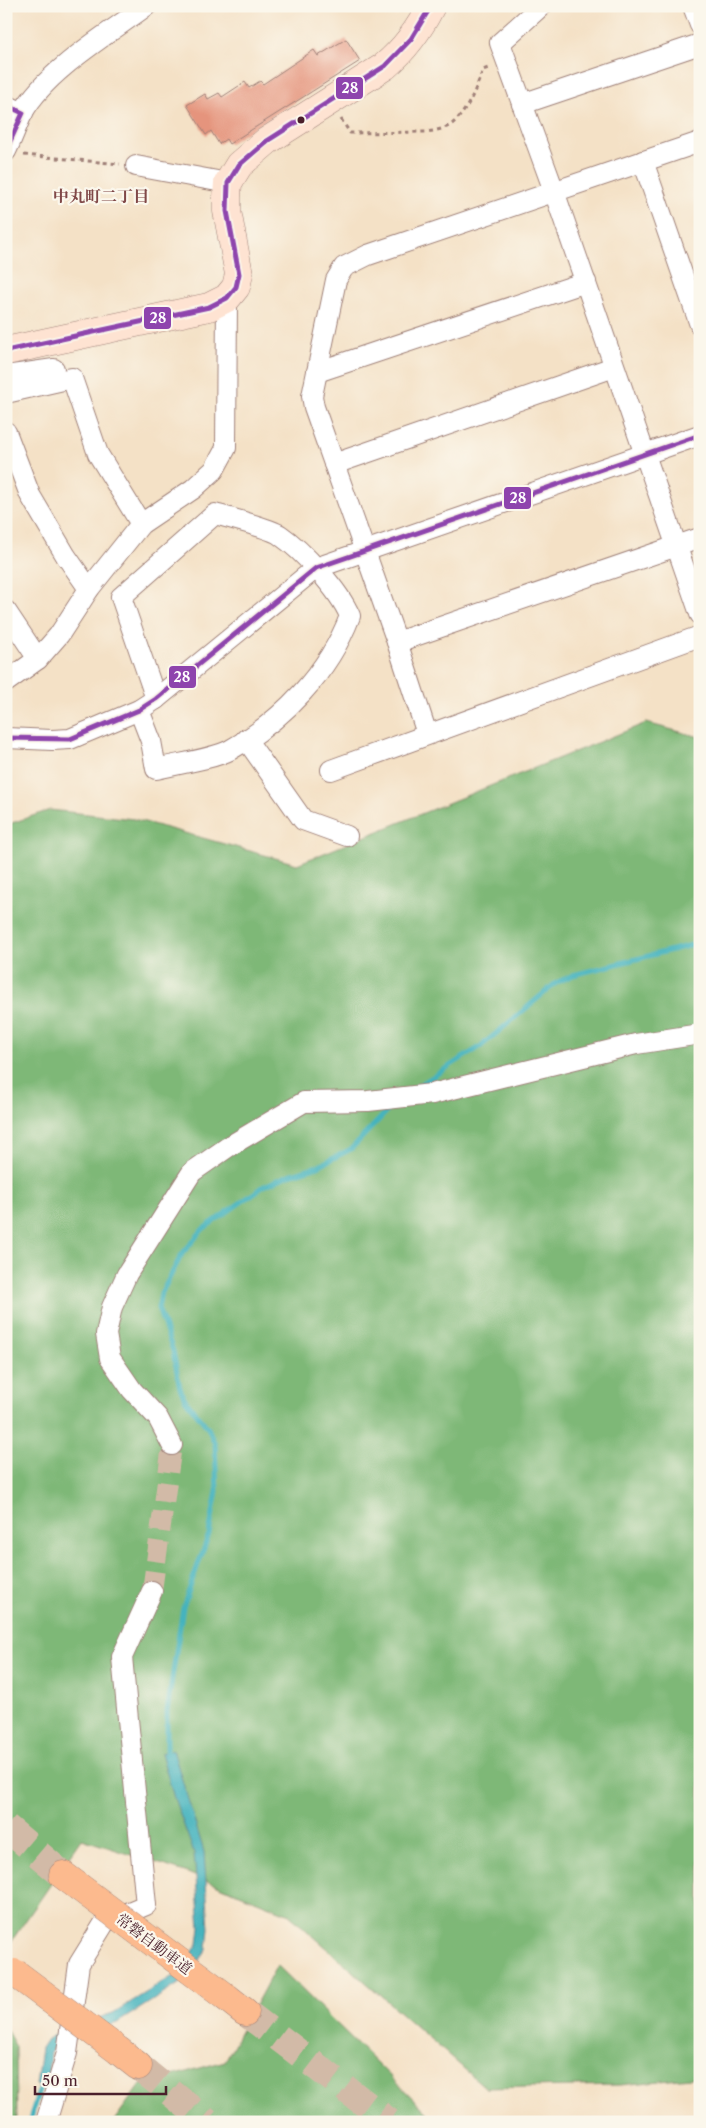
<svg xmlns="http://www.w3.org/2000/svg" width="706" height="2128" viewBox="0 0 706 2128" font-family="'Libre Caslon Text','Noto Serif JP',serif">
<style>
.forest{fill:#7eb877;stroke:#646c51}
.water{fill:#44b3be;stroke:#476974}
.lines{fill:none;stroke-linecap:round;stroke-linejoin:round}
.stream{stroke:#44b3be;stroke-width:5}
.building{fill:#e5947d}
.street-tunnel{stroke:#d2baa7;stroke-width:20;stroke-dasharray:20 10;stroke-linecap:butt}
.highway-tunnel{stroke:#d2baa7;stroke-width:28;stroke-dasharray:28 14;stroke-linecap:butt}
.street-casing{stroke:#9f8078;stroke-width:22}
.secondary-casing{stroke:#9f8078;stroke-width:29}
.highway-casing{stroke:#9f8078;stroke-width:29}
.path{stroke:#9f8078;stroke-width:3;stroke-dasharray:4 4;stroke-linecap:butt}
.street{stroke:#fff;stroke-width:20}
.secondary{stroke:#fee3d2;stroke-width:28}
.highway{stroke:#fcba8e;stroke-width:28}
.highway-bridge-casing{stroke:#9f8078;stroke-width:29;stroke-linecap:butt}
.highway-bridge{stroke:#fcba8e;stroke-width:28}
.bus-1-casing{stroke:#fbf7ec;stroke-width:9}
.bus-1{stroke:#8e44ad;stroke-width:5}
.bus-dot{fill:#4a1f2b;stroke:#fbf7ec;stroke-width:2}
.labels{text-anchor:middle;stroke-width:4.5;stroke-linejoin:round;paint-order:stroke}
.street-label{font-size:15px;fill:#4a1f2b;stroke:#fbf7ec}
.neighbourhood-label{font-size:16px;font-weight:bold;fill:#804848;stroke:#fbf7ec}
.line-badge{stroke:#fbf7ec;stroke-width:2}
.badge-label{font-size:14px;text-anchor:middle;font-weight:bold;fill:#fff}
</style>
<rect width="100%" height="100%" fill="#fbf7ec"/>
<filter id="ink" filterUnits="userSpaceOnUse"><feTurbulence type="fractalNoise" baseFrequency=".02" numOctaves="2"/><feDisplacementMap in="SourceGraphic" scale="10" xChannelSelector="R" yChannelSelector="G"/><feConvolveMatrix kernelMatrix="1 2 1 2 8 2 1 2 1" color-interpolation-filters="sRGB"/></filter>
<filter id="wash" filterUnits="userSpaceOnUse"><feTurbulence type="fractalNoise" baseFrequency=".0096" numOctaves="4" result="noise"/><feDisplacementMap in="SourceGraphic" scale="20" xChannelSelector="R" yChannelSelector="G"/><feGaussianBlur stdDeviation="1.12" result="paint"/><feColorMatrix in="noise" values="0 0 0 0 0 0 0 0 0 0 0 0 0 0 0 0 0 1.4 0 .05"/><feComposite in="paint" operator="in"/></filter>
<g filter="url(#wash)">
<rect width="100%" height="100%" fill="#f4e1c6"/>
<g class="forest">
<path d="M646,723l54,14v1340l-80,8 -134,3 -199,-175 -102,-41 -103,-33 -76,110v-1124l44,-15 84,9 163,45z"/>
<path d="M277,1965l160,157h-324l27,-37 85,-24z"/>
<path d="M6,2029l10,18 1,71 -2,4h-9z"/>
</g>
<path class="water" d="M173,1750l31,102 5,76 -2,21 -22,31 -68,43 -53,18 -10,6 -4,5 -3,36 -11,-3 5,-37 6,-9 14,-8 52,-18 65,-40 20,-29 2,-17 -6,-74 -20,-55 -13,-45z"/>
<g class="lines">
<g class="stream">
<path d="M413,1089l67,-42 76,-64 17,-8 127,-32"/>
<path d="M169,1758l-2,-7v-40l16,-104 26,-73 8,-43 -2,-47 -7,-16 -23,-29 -5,-11 -7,-37 -15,-43 3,-14 21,-40 21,-25 61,-43 25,-11 29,-9 33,-17 42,-44"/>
<path d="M29,2122l13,-40"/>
</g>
</g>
<g id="blocks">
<path class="building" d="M346,39l14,22 -131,83 -3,-5 -7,5 -8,-13 -5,4 -19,-30 18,-11 3,5 11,-6 3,4 23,-15 4,6 11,-7 3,3 51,-34 4,6z"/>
</g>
</g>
<g filter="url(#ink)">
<use href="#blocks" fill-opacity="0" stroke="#9f8078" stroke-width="1"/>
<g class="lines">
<path class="street-tunnel" d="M152,1591l20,-146"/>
<g class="highway-tunnel">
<path d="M6,1827l57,48"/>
<path d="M245,2012l144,110"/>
<path d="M138,2066l69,56"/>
</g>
<g class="street-casing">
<g id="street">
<path d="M541,6l-41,37 54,148 146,423"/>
<path d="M693,6l7,19"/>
<path d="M522,104l178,-60"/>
<path d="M6,105l17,8"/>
<path d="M6,151c6,-12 11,-27 17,-39 24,-42 84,-77 123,-106"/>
<path d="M643,161l57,164"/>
<path d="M136,166l92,17"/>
<path d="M317,372l269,-90"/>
<path d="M6,376l48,-7"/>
<path d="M6,393l66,-15 26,76 43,70"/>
<path d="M6,432l24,63 36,61 23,33"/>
<path d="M334,464l280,-97"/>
<path d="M6,611l32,48 21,-24 30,-46 52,-65 52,-35 21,-19 12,-22 1,-150"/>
<path d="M397,642l303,-104"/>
<path d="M6,682l32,-23"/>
<path d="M139,710l12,31 5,28c20,-5 57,-10 74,-19 52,-29 99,-78 120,-134 -11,-26 -47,-65 -70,-81 -10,-7 -51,-17 -65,-21l-94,83 35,102"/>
<path d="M427,734l-30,-92 -83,-235 -2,-11 24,-116 8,-13 24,-12 332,-113"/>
<path d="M6,738l46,2 18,-1 69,-29 17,-11 160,-131 384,-133"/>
<path d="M246,739l57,81 44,16"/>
<path d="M331,770l369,-134"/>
<path d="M172,1445l-14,-27 -26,-28 -22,-32 -4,-24 6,-27 15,-33 65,-102 36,-25 76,-45 64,-1 64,-7 204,-50 64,-10"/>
<path d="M46,2122l21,-69 12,-89 26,-42 41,-17 -24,-248 30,-66"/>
</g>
</g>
<g class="secondary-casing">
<path id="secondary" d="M6,351l203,-44 18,-9 9,-11 3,-13 -12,-63v-14l1,-14 11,-18 28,-24 118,-75c20,-17 34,-36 46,-60"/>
</g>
<g class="highway-casing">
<g id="highway">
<path d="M63,1875l16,12"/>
<path d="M226,1997l19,15"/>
<path d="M119,2051l19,15"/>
</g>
</g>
<g class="path">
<path d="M341,119l9,14 76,-1c8,-1 19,-3 26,-8 16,-13 24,-36 31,-54l8,-3"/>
<path d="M24,155l96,9"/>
</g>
<use href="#street" class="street"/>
<use href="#secondary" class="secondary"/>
<use href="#highway" class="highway"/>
<g class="highway-bridge-casing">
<g id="highway-bridge">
<path d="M79,1887l147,110"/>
<path d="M15,1973l104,78"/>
</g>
</g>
<use href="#highway-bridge" class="highway-bridge"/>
<g class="bus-1-casing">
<g id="bus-1">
<path d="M6,105l17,8 -17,37"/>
<path d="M6,351l203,-44 18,-9 9,-11 3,-13 -12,-63 1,-28 11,-18 28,-24 118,-75 26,-27 20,-33"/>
<path d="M6,738l64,1 69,-29 17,-11 160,-131 384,-133"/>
</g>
</g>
<use href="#bus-1" class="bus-1"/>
</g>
</g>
<circle class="bus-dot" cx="301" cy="120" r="4.5"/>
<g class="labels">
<g class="street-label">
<text transform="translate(154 1944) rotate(37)" y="5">常磐自動車道</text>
</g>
<g class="neighbourhood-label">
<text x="101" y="202">中丸町二丁目</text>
</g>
</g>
<g class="line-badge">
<rect x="335" y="76" width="29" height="24" rx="5" fill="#8e44ad"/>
<rect x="143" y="306" width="29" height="24" rx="5" fill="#8e44ad"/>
<rect x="503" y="486" width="29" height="24" rx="5" fill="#8e44ad"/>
<rect x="168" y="665" width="29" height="24" rx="5" fill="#8e44ad"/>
</g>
<g class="badge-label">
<text x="350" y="93">28</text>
<text x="158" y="323">28</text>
<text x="518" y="503">28</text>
<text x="182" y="682">28</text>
</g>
<rect width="706" height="2128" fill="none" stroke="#fbf7ec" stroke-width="25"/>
<path d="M35 2086v8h131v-8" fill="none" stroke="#4a1f2b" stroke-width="2.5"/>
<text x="42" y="2086" font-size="15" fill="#4a1f2b" stroke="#fbf7ec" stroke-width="4" paint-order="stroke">50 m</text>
</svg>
